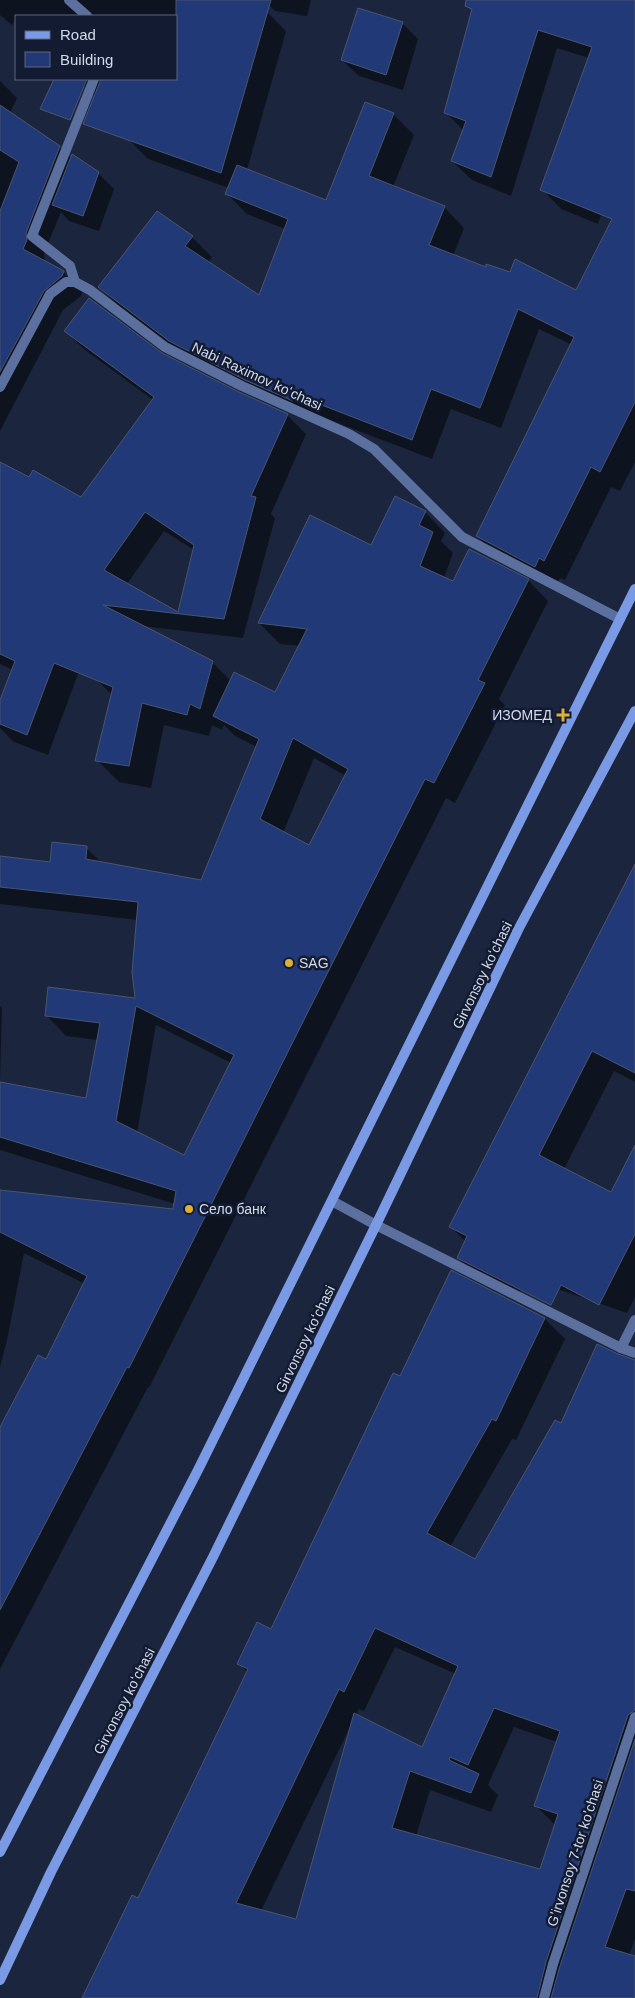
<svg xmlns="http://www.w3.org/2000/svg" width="635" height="1998" viewBox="0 0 635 1998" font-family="Helvetica,sans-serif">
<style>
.shadow{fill:#0007;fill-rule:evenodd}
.building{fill:#223977;stroke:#495570;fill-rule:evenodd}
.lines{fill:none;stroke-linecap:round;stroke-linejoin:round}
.minor{stroke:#5c709f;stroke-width:10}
.secondary{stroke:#7a9ae5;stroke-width:10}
.poi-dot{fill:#e0b034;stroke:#121b32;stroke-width:2}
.labels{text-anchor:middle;stroke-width:5;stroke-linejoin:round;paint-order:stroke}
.street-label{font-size:14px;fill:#d3daea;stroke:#121b32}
.poi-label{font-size:14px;fill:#d3daea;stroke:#121b32;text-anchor:start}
</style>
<rect width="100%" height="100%" fill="#1b253d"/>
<g class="shadow">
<path d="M0,0h245l22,12 19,19 -39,139 80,32 66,-88 21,21 -21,52 51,20 20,21 -11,28 33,12 91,24 58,-117v287l-15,29 -9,-4 -46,93 -5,-2 -5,8 -58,-30 -20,-20 95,-191 -33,-16 -38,99 -50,-19 -19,50 -115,-44 -127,-54 -70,-54 -21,-20 93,-50 20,20 -4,6 52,33 25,-67 -38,-15 -20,-20 2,-6 -81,-29 -19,-19 -25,-36 -29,-25h101v-63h-81l-5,-4 -8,4h-66v3l-4,6 -12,-10z"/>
<path d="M264,0h47l-4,16 -32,-5z"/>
<path d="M476,0h125l34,20v88l-37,116 -37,-15 -19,-20 47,-131 -32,-10 -46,148 -39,-16 -20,-19 12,-30 -18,-18z"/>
<path d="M402,23l16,16 -15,51 -44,-14 -17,-16z"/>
<path d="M0,81l17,17 -7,15 49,34 12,11 27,15 16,16 -15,42 -30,-10 -8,-9 -17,41 1,9 18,10 19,20 -1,4 -18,14 -63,121z"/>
<path d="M65,331l96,23 77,39 49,22 19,19 -35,80 4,4 -32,120 -101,-12 70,36 19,19 45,13 24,-48 -20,-2 -21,-21 166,-111 20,21 -4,8 12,12 -9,25 10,5 74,-3 20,21 -49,98 6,6 -50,98 -9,-5 -297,590 -1,-1 -148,282v-239l46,-69 39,-77 -61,-31 -17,87 -7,27v-175l174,19 1,-7 -175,-54v-144l2,2 -2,75 87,16 11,-59 -32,-4 -20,-21 90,-16 2,-79 -138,-16v-47l51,6 35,-15 16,15 99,18 56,-134 -22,-11 -11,-11 -2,5 -10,-5 -3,11 -45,-11 -13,63 -32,-6 -22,-22 15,-65 -16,-16 -96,-115v-101l29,16 53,19 71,-98 -68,-50zM164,531l30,19 -16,64 -51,-30zM314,758l32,18 -36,71 -27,-14zM156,1025l75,38 -47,94 -47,-24z"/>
<path d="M0,616l81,50 -33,89 -34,-13 -14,-14v-24l13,-34 -13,-6z"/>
<path d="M635,867v215l-21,-11 -50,98 48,25 23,-46v149l-8,16 -101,-35 -9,20 -37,-19 -22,-21 8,-16 -15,-15z"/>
<path d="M451,1272l94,47 20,20 -49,101 -4,-1 -62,108 25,14 86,-136 57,-69 17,4v579l-10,27 -2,32h-539l54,-98 109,-228 -8,-9 32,-32 129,-253zM395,1647l61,27 -33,74 -67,-32 3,-7 5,2zM514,1727l43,15 -21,64 20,20 -15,44 -125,-34 14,-46 61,22 7,-17 -10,-10zM349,1729l-52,191 -36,-9z"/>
</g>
<g class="building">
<path d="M176,0h95l-50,173 -138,-49 18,-45h75z"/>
<path d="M466,0h169v402l-35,70 -9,-5 -47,94 -5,-3 -4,9 -59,-31 98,-199 -56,-28 -38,99 -49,-19 -19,51 -116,-45 -3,6 -48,-21 -76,-39 -71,-54 59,-76 36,25 -8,10 74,49 29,-76 -63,-25 12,-29 89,35 39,-98 29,11 -25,63 76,30 -16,39 57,22v-3l24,8 5,-13 61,31 36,-71 -72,-29 52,-143 -54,-17 -47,147 -40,-16 15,-40 -22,-8 28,-104 -7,-3z"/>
<path d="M358,8l45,14 -17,53 -45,-15z"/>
<path d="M54,79h33l-17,41 -30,-11z"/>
<path d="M0,105l60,41 -34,87 1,7 -4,9 41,22 -2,5 -18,15 -44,81v-161l19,-49 -19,-12z"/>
<path d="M72,154l27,18 -16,44 -31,-11z"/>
<path d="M89,298l73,55 77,39 49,22 -37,82 5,1 -32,122 -121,-14 110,56 -13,48 -10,-5 -3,11 -45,-12 -13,63 -34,-5 18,-74 -59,-24 -27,72 -27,-11v-24l15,-39 -15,-7v-192l29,15 4,-7 48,27 73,-100 -90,-66zM145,512l49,33 -16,67 -74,-42z"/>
<path d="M395,496l31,15 -7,14 14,7 -13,34 33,15 16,-32 60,30 -51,101 7,3 -51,100 -9,-4 -296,589 -2,-1 -127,243v-183l38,-72 8,4 41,-83 -87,-44v-42l173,19 3,-18 -176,-54v-55l86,16 14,-75 -55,-7 3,-29 87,11 -3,-26 6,-70 -138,-15v-31l50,6 2,-20 35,4 -1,13 115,21 58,-141 -46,-23 21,-44 41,20 32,-63 -49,-6 52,-108 61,30zM293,738l55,31 -39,76 -49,-26zM136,1006l98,49 -50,100 -68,-34z"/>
<path d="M635,864v209l-43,-22 -53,104 72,37 24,-47v89l-36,71 -38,-20 -10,20 -94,-47 10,-22 -18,-9z"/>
<path d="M451,1270l94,48 -49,103 -4,-2 -65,114 48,26 80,-139 6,3 36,-79 21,10 17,6v350l-7,5 -82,247 -9,36h-455l50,-103 6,3 110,-229 -11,-5 20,-42 14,7 122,-256 7,3zM375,1628l83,38 -36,81 -68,-34 -58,206 -60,-16 103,-214 5,3zM494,1708l66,23 -26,75 24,8 -18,55 -148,-41 18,-57 61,22 8,-19 -30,-14 1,-3 18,8z"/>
<path d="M635,1739v152l-9,-2 -21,58 30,9v42h-84l9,-32z"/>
</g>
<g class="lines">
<g class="minor">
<path d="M69,0l18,16"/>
<path d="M94,79l-62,157 38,30 5,16 15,8 75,57 77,39 107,48 25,15 88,88 158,82"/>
<path d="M0,387l50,-93 16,-12h9"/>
<path d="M332,1201l44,24 245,123 14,5"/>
<path d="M621,1348l14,-28"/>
<path d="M544,1998l9,-34 82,-247"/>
</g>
<g class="secondary">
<path d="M0,1852l198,-382 437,-881"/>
<path d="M0,1980l51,-108 162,-315 163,-332 143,-297 116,-217"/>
</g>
</g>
<g class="poi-dot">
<path d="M560.5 707.5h5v5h5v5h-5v5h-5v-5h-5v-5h5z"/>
<circle cx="289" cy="963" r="5"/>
<circle cx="189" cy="1209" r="5"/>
</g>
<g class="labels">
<g class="street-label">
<text transform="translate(257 376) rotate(25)" y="5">Nabi Raximov koʻchasi</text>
<text transform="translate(482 975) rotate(-64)" y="5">Girvonsoy koʻchasi</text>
<text transform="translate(305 1339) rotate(-64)" y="5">Girvonsoy koʻchasi</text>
<text transform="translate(124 1701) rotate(-63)" y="5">Girvonsoy koʻchasi</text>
<text transform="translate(575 1853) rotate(-72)" y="5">Gʼirvonsoy 7-tor koʼchasi</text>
</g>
<g class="poi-label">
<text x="552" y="720" text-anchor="end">ИЗОМЕД</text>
<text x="299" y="968">SAG</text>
<text x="199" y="1214">Село банк</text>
</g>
</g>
<rect x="15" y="15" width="162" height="65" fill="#121b32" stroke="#5f677c"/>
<rect x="25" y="31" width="25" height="8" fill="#7a9ae5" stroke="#5f677c"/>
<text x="60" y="40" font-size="15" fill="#d3daea">Road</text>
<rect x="25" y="52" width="25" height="15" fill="#223977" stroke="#5f677c"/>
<text x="60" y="65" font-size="15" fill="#d3daea">Building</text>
</svg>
